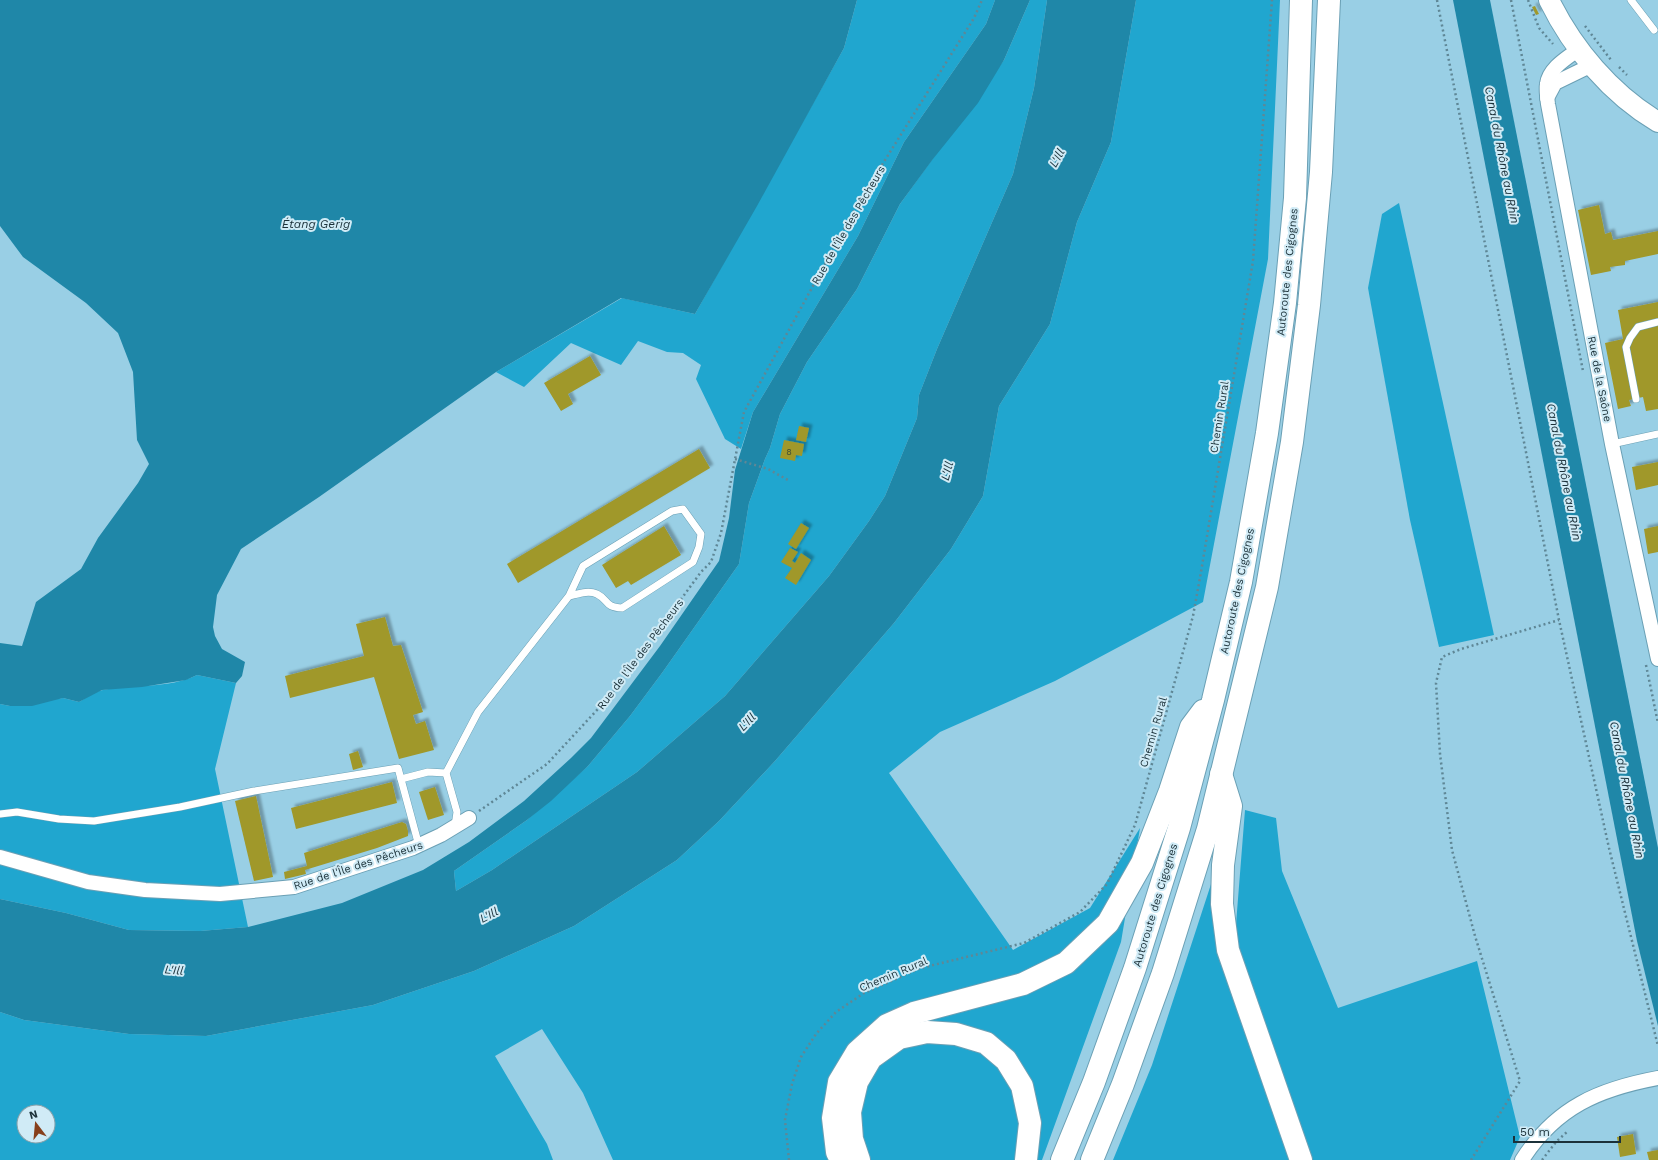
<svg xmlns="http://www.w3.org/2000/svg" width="1658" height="1160" viewBox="0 0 1658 1160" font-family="'Work Sans',sans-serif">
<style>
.green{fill:#20a6cf;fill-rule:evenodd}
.water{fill:#1f87a8}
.building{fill:#a09829;filter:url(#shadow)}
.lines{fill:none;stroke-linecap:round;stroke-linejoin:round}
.lane-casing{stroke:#6ba0b5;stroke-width:8}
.street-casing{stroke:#6ba0b5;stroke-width:16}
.secondary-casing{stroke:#6ba0b5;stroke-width:22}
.highway-casing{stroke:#6ba0b5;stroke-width:24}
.path{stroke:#5f8796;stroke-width:2.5;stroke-dasharray:2 3;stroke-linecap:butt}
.lane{stroke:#fff;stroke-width:7}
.street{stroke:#fff;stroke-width:14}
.secondary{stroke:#fff;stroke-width:20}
.highway{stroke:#fff;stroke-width:22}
.labels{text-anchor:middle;stroke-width:4;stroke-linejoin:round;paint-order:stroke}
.number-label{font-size:9px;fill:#3c4b35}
.street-label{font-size:11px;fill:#1b3139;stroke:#d0ebf6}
.water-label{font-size:12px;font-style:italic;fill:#1c313a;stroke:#d0ebf6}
</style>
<defs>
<filter id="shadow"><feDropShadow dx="3.5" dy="-3.5" stdDeviation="1" flood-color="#0004"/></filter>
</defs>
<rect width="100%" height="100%" fill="#99cfe5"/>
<g class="green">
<path d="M857,0h138l-9,24 -82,118 -46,94 -105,176 -12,37 -16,-10 -29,-60 5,-14 -18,-12 -16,-1 -29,-11 -17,24 -50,-22 -47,44 -28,-15 126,-74 73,16 149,-266z"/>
<path d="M1030,0h17l-13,88 -21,86 -76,175 -18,46 -2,23 -32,78 -16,25 -40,55 -104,120 -88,76 -145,98 -36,21 -2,-20 73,-51 61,-54 42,-50 32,-43 77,-109 10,-61 16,-44 5,-11 10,-34 27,-52 50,-73 43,-85 104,-144z"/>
<path d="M1136,0h144l-12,259 -65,343 -148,79 -115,51 -51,41 124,177 77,-42 50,-80 -19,114 -79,218h-429l-30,-67 -41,-64 -47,27 52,88 6,16h-553v-148l24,8 105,14 77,2 167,-31 101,-34 100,-45 103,-66 42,-39 56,-60 119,-138 57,-74 32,-53 16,-90 51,-82 27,-102 34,-80zM24,1112h24v24h-24z"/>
<path d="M1399,203l95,432 -55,12 -29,-127 -42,-232 14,-74z"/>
<path d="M197,675l39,8 -21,86 33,158 -48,4 -71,-1 -63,-17 -66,-14v-195l10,2 53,-8 16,4c7,-4 16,-11 24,-12 31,-6 65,-1 94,-15z"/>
<path d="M1245,810l31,8 6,53 56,137 139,-47 43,176 -10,23h-199l-76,-223z"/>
<path d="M1213,878l5,67 72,215h-177l39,-95z"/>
</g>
<g class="water">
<path d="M0,0h857l-13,48 -87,158 -62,108 -74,-16 -125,74 -177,125 -78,52 -24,46 -4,32 2,9 7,13 23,13 -3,14 -6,7 -39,-8 -11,5 -44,7 -40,3 -23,12 -16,-4 -31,8h-22l-10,-2v-61l22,3 14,-44 45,-33 17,-31 40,-55 11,-19 -12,-24 -4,-68 -15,-39 -32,-30 -63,-46 -23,-31z"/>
<path d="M995,0h35l-26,60 -26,43 -45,56 -33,45 -43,85 -50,73 -27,52 -10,34 -5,11 -16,44 -10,61 -77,109 -32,43 -42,50 -37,35 -24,19 -73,51 2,20 36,-21 145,-98 88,-76 104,-120 40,-55 16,-25 32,-78 2,-23 18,-46 76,-175 21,-86 13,-88h89l-25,142 -34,80 -27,102 -51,82 -16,90 -32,53 -57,74 -119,138 -56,60 -42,39 -103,66 -100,45 -101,34 -167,31 -77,-2 -105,-14 -24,-8v-113l66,14 63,17 71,1 48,-4 94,-24 81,-33 46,-28 55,-41 47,-43 20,-20 69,-92 59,-85 10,-43 6,-48 18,-58 105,-176 46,-94 82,-118z"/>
<path d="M1453,0h37l168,848v178l-21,-85z"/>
</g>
<g class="building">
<path d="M1535,6l4,8 -3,1 -4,-8z"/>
<path d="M1599,205l6,29 6,-2 2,8 45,-9v23l-33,7v4l-15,2 1,4 -20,4 -13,-65z"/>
<path d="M1658,302v107l-12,2 -3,-14 -14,3 2,6 -13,3 -13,-66 18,-4 -5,-29z"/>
<path d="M590,356l11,19 -33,19 5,10 -12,7 -17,-28z"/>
<path d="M799,426l10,2 -3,14 -10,-2z"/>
<path d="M784,440l20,4 -2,12 -6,-1 -1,6 -15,-3z"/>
<path d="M699,449l11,19 -192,115 -11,-19z"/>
<path d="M1658,462v23l-22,5 -4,-23z"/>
<path d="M801,523l8,5 -13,21 -8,-5z"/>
<path d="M664,526l17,29 -50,30 -3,-4 -12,7 -14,-23z"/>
<path d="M1658,526v26l-10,2 -4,-25z"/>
<path d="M790,548l8,4 -6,9 3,2 6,-10 10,7 -15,25 -11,-7 7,-10 -11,-6z"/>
<path d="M385,617l8,29 8,-1 22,67 -10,3 3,9 9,-3 9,29 -35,9 -25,-82 -84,21 -5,-22 79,-20 -8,-32z"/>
<path d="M358,751l5,16 -10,3 -4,-16z"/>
<path d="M392,782l5,21 -101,26 -5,-21z"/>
<path d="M435,787l9,28 -16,5 -9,-28z"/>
<path d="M256,796l17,81 -19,4 -19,-80z"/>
<path d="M402,822l4,2 2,7v5l-31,12 -72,22 1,4 -21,5 -1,-7 23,-6 -3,-13z"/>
<path d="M1633,1134l3,20 -16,3 -3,-20z"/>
<path d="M1658,1150v10h-9l-2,-8z"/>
</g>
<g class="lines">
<g class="lane-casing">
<g id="lane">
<path d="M1631,0l23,30"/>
<path d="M1636,399l-10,-52 4,-9 8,-11 20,-5"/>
<path d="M1612,444l46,-10"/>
<path d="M401,779l27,-7 18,1"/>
<path d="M0,814l17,-2 42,7 35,2 86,-14 74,-16 144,-23 21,78"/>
<path d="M455,826l2,-14 -11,-39 32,-61 91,-116c9,-2 19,-6 28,-2 12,6 7,13 25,14l71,-46 6,-15 2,-13 -18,-25 -11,2 -89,55 -14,30"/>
</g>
</g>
<g class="street-casing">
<g id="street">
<path d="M1579,49c-12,9 -30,19 -32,35 -1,6 0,13 1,20l64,340 46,215"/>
<path d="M1547,98l8,-15 37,-18"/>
<path d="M0,857l88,25 57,8 75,4 74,-7 119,-39 28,-13 28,-17"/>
<path d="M1522,1160c34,-53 77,-71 136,-82"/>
</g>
</g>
<g class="secondary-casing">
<path id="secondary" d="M1549,0c24,49 62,94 109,122"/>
</g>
<g class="highway-casing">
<g id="highway">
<path d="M1221,774l10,32 -8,59 -1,39 6,46 73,210"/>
<path d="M841,1160l-4,-8 -4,-34 6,-36 18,-30 30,-27 27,-12 109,-29 43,-21 42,-40 34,-60 28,-72 21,-64 12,-16"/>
<path d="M859,1160l-7,-21 -2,-27 7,-30 14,-24 28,-20 28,-6 29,2 30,9 20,17 16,26 8,37 -4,37"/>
<path d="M1062,1160l32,-78 41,-114 44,-140 34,-128 28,-118 26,-149 18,-130 10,-105 6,-198"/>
<path d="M1092,1160l31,-76 40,-111 45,-144 59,-242 25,-145 17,-137 12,-133 8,-172"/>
</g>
</g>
<g class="path">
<path d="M1437,0l122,620 50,228 49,198"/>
<path d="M1511,0l72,371"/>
<path d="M1528,0l11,28 14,16"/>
<path d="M1585,26l26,34"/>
<path d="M1619,67l8,8"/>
<path d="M735,459l33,10 20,11"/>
<path d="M1646,665l12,58"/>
<path d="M479,811l68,-47 63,-68 91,-124 10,-10 10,-29 23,-121 116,-212 114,-182 8,-18"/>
<path d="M789,1160l-4,-40 7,-36 9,-27 15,-23 20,-22 28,-19 57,-25 103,-25 56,-31 27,-28 28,-59 58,-209 8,-44 52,-311 19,-261"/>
<path d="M1471,1160l49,-79 -45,-145 -23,-86 -12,-96 -4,-71 6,-26 19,-8 98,-29"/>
<path d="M1542,1160l14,-18 12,-11"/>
</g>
<use href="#lane" class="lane"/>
<use href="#street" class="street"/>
<use href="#secondary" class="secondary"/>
<use href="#highway" class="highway"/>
</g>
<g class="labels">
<g class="number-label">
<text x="789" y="455">8</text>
</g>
<g class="street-label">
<text transform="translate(848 225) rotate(-60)" y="4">Rue de l'Île des Pêcheurs</text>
<text transform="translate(1287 272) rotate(-84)" y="4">Autoroute des Cigognes</text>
<text transform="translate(1600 379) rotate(79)" y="4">Rue de la Saône</text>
<text transform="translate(1219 417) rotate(-81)" y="4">Chemin Rural</text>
<text transform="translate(1237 591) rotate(-78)" y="4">Autoroute des Cigognes</text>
<text transform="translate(640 654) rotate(-53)" y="4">Rue de l'Île des Pêcheurs</text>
<text transform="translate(1153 732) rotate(-74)" y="4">Chemin Rural</text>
<text transform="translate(358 865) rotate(-18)" y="4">Rue de l'Île des Pêcheurs</text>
<text transform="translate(1155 905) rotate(-73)" y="4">Autoroute des Cigognes</text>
<text transform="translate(893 974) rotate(-23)" y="4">Chemin Rural</text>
</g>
<g class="water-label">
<text transform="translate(1502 155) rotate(79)" y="4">Canal du Rhône au Rhin</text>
<text transform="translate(1057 158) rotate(-61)" y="4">L'Ill</text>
<text x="316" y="228">Étang Gerig</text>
<text transform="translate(947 471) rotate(-75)" y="4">L'Ill</text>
<text transform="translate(1564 472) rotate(79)" y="4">Canal du Rhône au Rhin</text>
<text transform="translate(747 722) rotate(-46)" y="4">L'Ill</text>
<text transform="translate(1627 790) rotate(79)" y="4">Canal du Rhône au Rhin</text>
<text transform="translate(489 915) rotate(-27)" y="4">L'Ill</text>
<text transform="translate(174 970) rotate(5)" y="4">L'Ill</text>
</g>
</g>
<g transform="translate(36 1124) rotate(344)"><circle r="19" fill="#d0ebf6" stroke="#88a1aa"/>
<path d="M0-3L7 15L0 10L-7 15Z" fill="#87401c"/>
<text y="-6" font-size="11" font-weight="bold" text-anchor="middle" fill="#1b3139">N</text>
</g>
<path d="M1514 1136v6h106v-6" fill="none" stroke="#1b3139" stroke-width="2"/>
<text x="1520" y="1136" font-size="12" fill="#1b3139" stroke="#d0ebf6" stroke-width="3" paint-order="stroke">50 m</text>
</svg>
